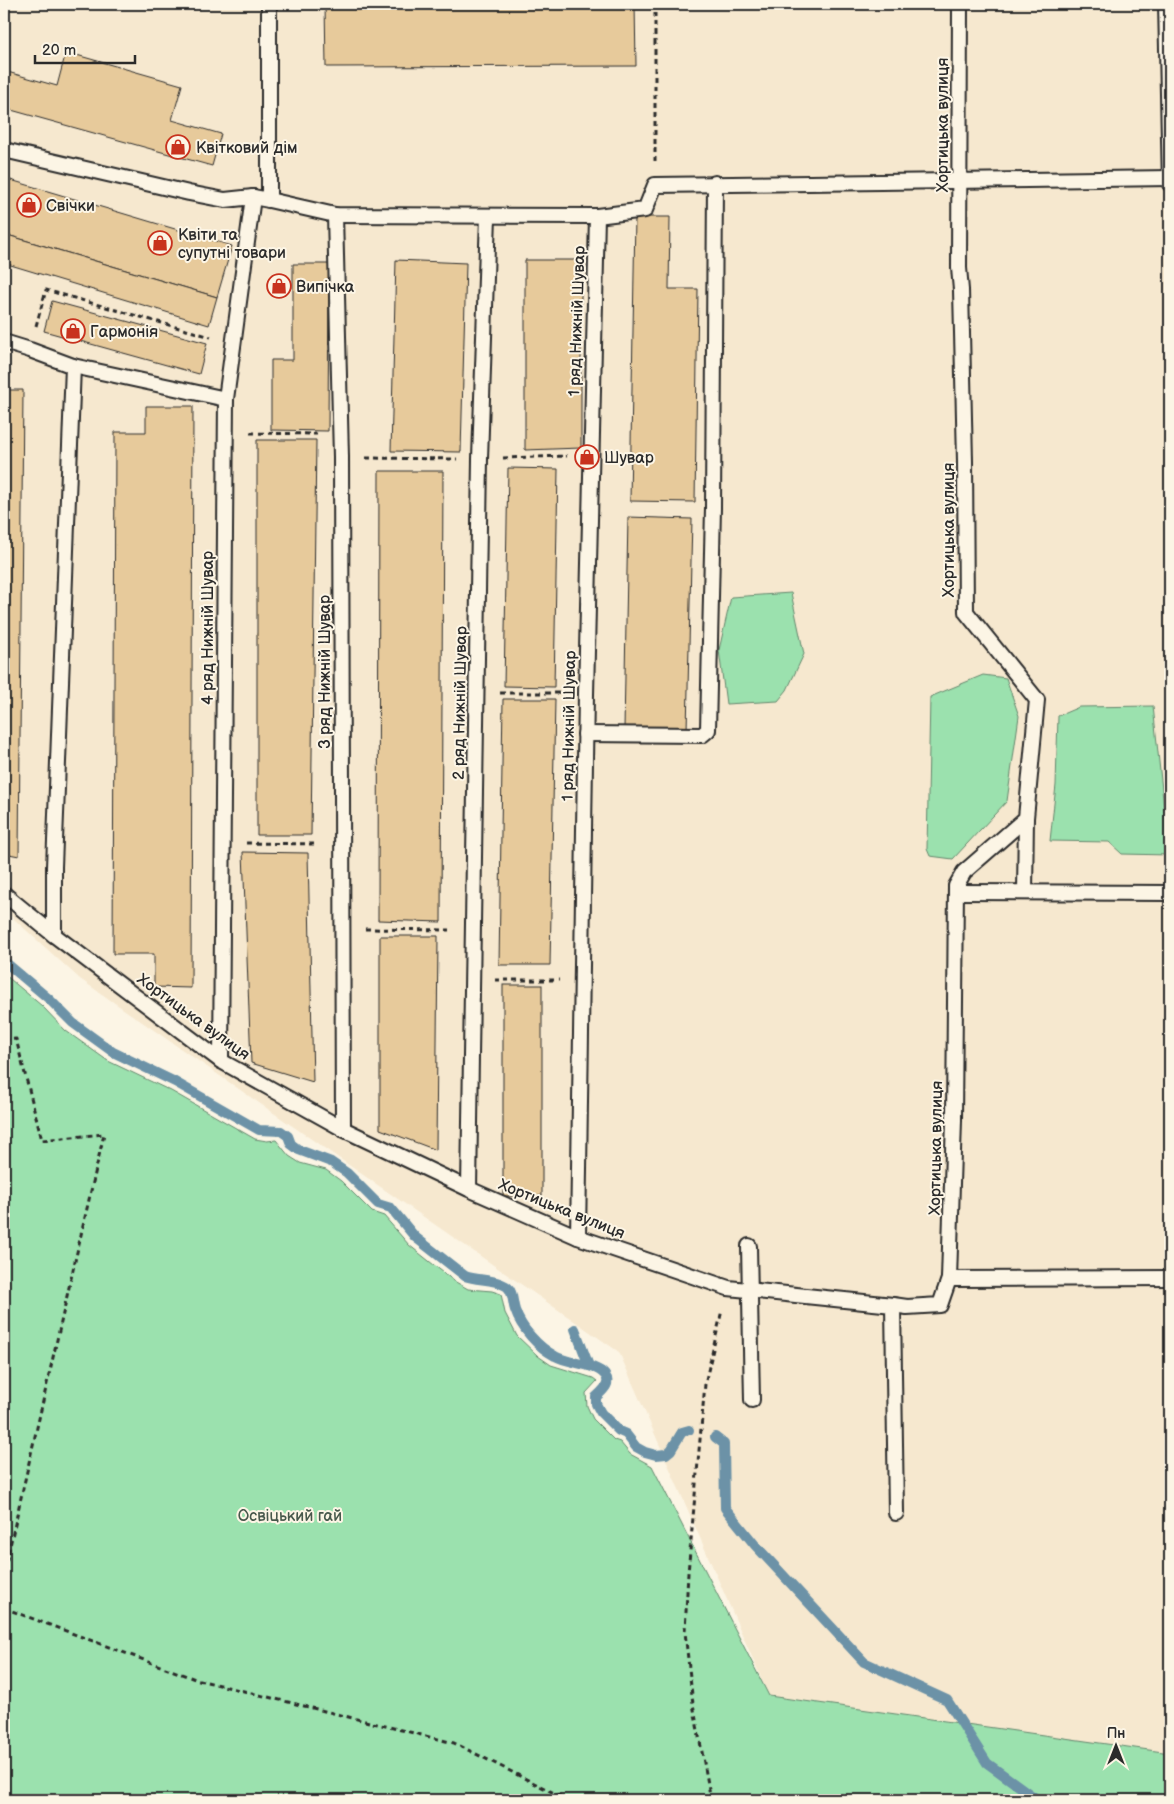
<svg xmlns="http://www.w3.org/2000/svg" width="1174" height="1804" viewBox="0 0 1174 1804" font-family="'Balsamiq Sans',sans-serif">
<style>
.built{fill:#f6e8cf}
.green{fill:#9be1ae;stroke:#63866c}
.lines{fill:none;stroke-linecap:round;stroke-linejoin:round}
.stream{stroke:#6c92a7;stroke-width:10}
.building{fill:#e7ca9b;stroke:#2b2b2b}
.service-casing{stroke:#2b2b2b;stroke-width:18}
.path{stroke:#2b2b2b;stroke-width:3;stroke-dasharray:5 4;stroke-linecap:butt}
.service{stroke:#fcf5e5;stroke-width:14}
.labels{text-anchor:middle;stroke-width:4;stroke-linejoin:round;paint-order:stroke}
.street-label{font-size:16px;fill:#2b2b2b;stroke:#fcf5e5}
.poi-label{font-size:16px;fill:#2b2b2b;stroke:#fcf5e5;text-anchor:start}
.park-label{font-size:16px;fill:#47584c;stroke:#fcf5e5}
</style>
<rect width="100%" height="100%" fill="#fcf5e5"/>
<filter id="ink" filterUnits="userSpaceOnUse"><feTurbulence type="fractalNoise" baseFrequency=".02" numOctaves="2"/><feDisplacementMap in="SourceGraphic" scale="10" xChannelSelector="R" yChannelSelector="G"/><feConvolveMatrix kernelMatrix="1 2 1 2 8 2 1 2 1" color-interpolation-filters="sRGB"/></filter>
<g filter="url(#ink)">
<path class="built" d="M4,4h1166v1749l-401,-57 -150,-344 -539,-373 -76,-69z"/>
<g class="green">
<path d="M791,593l13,61 -17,36 -9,11 -52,3 -7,-54 12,-53z"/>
<path d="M983,675l23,3 13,38 -12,85 -54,58 -23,-3 -3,-7 3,-152z"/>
<path d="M1153,706l16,149 -47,-1 -13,-12 -59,-1 6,-56 2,-69 21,-9z"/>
<path d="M4,974l38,32 24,25 42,30 63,30 84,48 12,2 9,-1 13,16 11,7 26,7 15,11 31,31 12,4 25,29 45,36 14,8 24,2 9,3 4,19 12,23 21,20 13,9 42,13 4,3 -11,12 1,13 6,13 21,21 6,2 10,12 22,12 117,230 401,57v47h-1166z"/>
</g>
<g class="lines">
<g class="stream">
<path d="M4,961l45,38 24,24 40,29 62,30 84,48 22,1 7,5 3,8 8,6 32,12 16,11 31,31 13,4 24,29 50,39c13,5 28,2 41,10 8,5 6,16 9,24 6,18 23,37 40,46 14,8 40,7 50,19 7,9 -3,16 -9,22v7l5,9 18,18 7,3 10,13 9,5 11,3 10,-1 5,-4 11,-18 7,-2"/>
<path d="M575,1329l14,37"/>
<path d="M715,1437l9,7 1,64 30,37 109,117 83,38 40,63 51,37"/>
</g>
</g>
<g class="building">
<path d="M325,4h310l1,62 -310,1z"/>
<path d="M66,52l116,33 -10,35 49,14 -9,32 -208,-58v-37l53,15z"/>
<path d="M4,178l228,68 -15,51 -213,-63z"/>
<path d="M635,217h35l-1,72h29l-3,213 -65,-1z"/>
<path d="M4,234l213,63 -8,28 -205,-62z"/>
<path d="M396,260l70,3 -5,189 -70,-1z"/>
<path d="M525,260h56v188l-56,2z"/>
<path d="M293,264h36l-1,167 -57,-1v-70h22z"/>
<path d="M52,301l155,42 -8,31 -155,-43z"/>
<path d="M4,390h19l-4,466 -15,-3z"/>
<path d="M146,406h47l-2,582 -37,-1v-33h-41l2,-522h31z"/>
<path d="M257,440h59l-5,395h-54z"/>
<path d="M508,468l50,1 -4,218 -50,-1z"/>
<path d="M379,471h64l-2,451 -63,-2z"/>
<path d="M628,517l64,2 -5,211 -63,-1z"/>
<path d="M503,699h52l-5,266h-51z"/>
<path d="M243,852l65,1 5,229 -62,-19z"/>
<path d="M380,936h58l-2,214 -56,-21z"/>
<rect x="503" y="985" width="39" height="211"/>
</g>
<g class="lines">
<g class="service-casing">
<g id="service">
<path d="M1166,4l4,180"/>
<path d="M4,150l185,43 36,7 28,-3 16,3 66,15 262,1 48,-6 10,-25 515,-7"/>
<path d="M269,200v-196"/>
<path d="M335,215l6,242 2,672"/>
<path d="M4,342l26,8 43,16 -19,501v68"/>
<path d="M73,366l153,33"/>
<path d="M585,734l117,1 6,-5 5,-222 2,-325"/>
<path d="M956,892l214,1"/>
<path d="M1025,892l1,-74"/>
<path d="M4,894l50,41 167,126 122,68 126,60 109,48 150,51 165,17 14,2 33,-2 9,-26 5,-159 2,-234 8,-14 62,-54 11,-118 -71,-88 -1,-151 -4,-171 -2,-22 1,-264"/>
<path d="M221,1061l5,-662 27,-202"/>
<path d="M469,1189l11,-730 8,-243"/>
<path d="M578,1237l8,-543 11,-478"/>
<path d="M749,1246l3,154"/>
<path d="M949,1279l221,-1"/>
<path d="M893,1305l3,208"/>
</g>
</g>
<g class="path">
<path d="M655,4v157"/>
<path d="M36,326l10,-36 165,47"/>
<path d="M250,433l67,1"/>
<path d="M366,458l91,1"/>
<path d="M503,458l64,-2"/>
<path d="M500,693h63"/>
<path d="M246,843l71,1"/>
<path d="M365,929l84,1"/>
<path d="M495,980h64"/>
<path d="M4,1040l12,-1 26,101 62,-6 -100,438"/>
<path d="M4,1608l191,71 259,64 114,57"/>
<path d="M711,1800l-18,-96 -8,-72 3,-59 17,-189 17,-74"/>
</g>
<use href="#service" class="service"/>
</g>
</g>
<defs>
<g id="shop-ring" transform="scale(1.25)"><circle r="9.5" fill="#fcf5e5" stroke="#c8321e" stroke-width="1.5"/><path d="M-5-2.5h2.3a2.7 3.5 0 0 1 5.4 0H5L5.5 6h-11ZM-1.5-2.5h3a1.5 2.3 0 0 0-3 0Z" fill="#c8321e"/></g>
</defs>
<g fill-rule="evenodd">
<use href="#shop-ring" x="178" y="147"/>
<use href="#shop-ring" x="29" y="205"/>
<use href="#shop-ring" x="160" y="243"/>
<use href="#shop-ring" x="279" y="286"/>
<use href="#shop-ring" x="73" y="331"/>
<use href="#shop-ring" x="587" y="457"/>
</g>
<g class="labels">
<g class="street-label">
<text transform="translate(942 125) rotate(-90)" y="6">Хортицька вулиця</text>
<text transform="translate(576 321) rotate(-88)" y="6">1 ряд Нижній Шувар</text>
<text transform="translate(948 530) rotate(-90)" y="6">Хортицька вулиця</text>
<text transform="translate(207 628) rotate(-90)" y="6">4 ряд Нижній Шувар</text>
<text transform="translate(324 672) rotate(-90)" y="6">3 ряд Нижній Шувар</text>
<text transform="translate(459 703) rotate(-89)" y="6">2 ряд Нижній Шувар</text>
<text transform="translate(568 726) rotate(-89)" y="6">1 ряд Нижній Шувар</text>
<text transform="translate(194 1016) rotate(36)" y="6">Хортицька вулиця</text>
<text transform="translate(935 1148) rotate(-89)" y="6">Хортицька вулиця</text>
<text transform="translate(562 1208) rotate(22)" y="6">Хортицька вулиця</text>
</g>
<g class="poi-label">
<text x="196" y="153">Квітковий дім</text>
<text x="46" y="211">Свічки</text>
<text x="178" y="240">Квіти та<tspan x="178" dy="18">супутні товари</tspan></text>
<text x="296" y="292">Випічка</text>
<text x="90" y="337">Гармонія</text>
<text x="604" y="463">Шувар</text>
</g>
<g class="park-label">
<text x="290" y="1521">Освіцький гай</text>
</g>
</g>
<rect width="1174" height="1804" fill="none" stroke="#fcf5e5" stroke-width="20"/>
<rect x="10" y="10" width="1154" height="1784" fill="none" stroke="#2b2b2b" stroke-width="2" filter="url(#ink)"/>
<g transform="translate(1116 1746)" stroke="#fcf5e5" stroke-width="4" paint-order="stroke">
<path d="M0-4L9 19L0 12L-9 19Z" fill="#2b2b2b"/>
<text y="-8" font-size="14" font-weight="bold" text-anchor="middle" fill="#2b2b2b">Пн</text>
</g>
<path d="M35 55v8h100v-8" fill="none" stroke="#2b2b2b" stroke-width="2.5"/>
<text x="42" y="55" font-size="15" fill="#2b2b2b" stroke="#fcf5e5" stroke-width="4" paint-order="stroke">20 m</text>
</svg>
